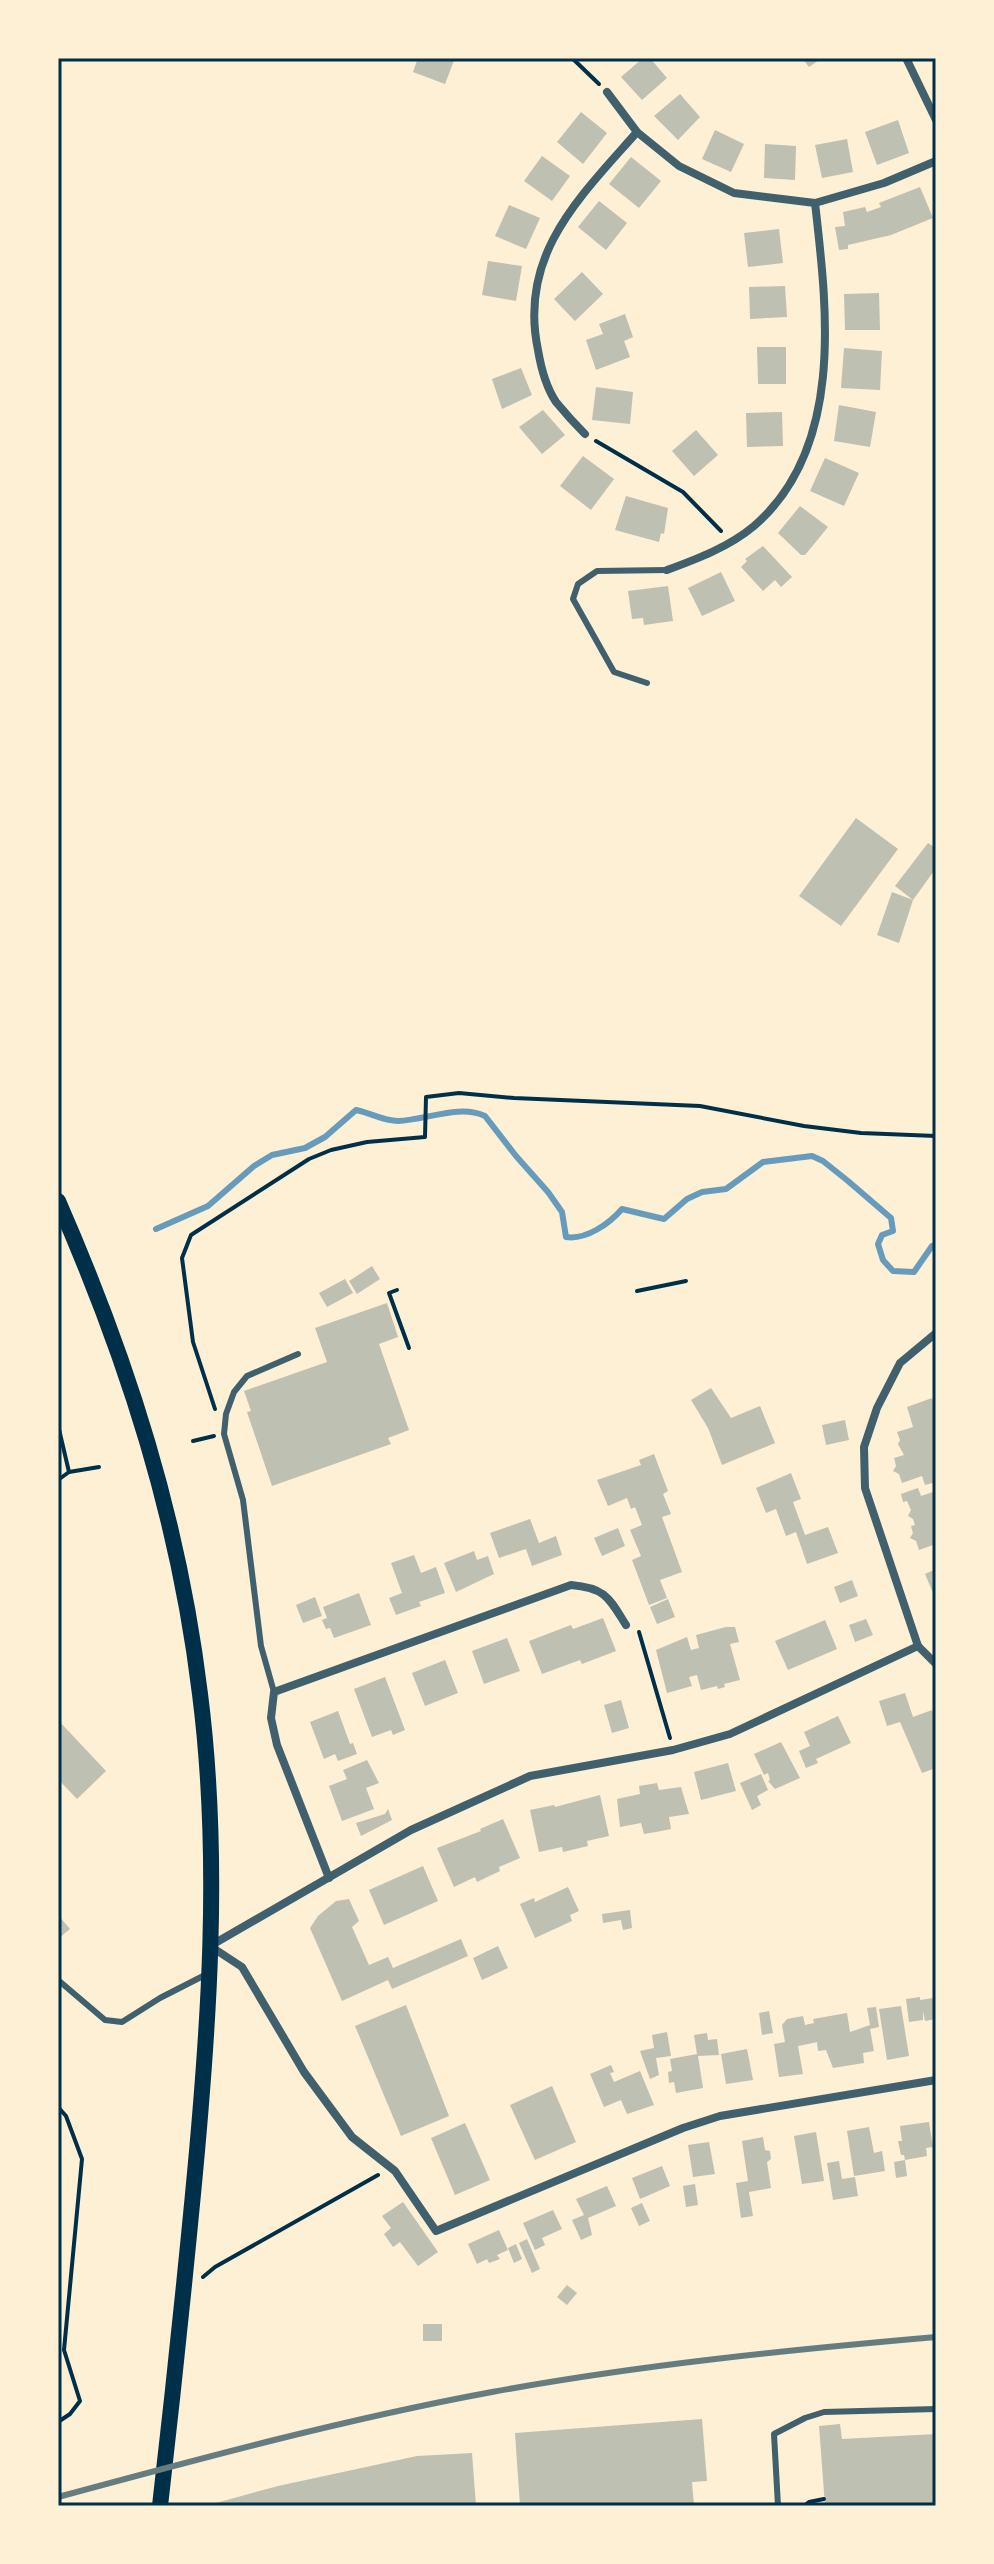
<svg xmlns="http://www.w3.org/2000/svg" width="994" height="2564" viewBox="0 0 994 2564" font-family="'PT Sans Narrow',sans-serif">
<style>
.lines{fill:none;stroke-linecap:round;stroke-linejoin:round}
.stream{stroke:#669bbc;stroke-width:6}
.building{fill:#bec0b2}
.path{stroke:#003049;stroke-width:4}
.service{stroke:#3f606c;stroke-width:6}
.minor{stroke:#3f606c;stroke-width:8}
.secondary{stroke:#003049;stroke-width:16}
.rail{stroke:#657d81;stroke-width:6}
.neatline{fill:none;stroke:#003049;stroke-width:3}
</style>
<rect width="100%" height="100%" fill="#fdf0d5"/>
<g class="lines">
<path class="stream" d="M156,1229l52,-23 46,-40 18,-11 33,-7 20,-11 31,-27c15,3 27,11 42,11 28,-1 61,-17 87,-5l31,40 32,36 14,20 4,25c20,3 43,-13 56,-28l42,10 23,-20 15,-7 24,-3 37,-27 49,-6 11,5 25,20 43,37 2,13 -11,4 -4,9 5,16 10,11 21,1 18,-26 4,-1"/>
</g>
<g class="building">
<path d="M418,58h37l-10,26 -32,-12z"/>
<path d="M643,58h7l17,20 -25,22 -21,-23z"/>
<path d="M802,58h20l-13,9z"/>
<path d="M680,94l20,23 -22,23 -24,-24z"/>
<path d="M581,112l26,21 -24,31 -26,-22z"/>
<path d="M898,120l11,33 -32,12 -12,-33z"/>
<path d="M715,130l29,14 -13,28 -29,-13z"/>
<path d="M847,139l6,33 -31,6 -7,-33z"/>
<path d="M765,144l31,2 -1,34 -31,-2z"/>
<path d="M542,156l28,20 -18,25 -28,-20z"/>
<path d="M631,157l30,24 -22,27 -30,-24z"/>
<path d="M920,187l13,31 -42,17 -43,10v4l-9,1 -4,-23 10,-1 -2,-14 22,-5 2,5 14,-5 -2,-4z"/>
<path d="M599,201l28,22 -21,27 -28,-23z"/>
<path d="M509,205l31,13 -14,31 -31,-13z"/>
<path d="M779,229l4,34 -35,4 -4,-34z"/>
<path d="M488,261l34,5 -6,35 -34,-6z"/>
<path d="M582,272l21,22 -28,27 -21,-22z"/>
<path d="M785,286l2,31 -37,2 -1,-32z"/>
<path d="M879,293l1,37h-35l-1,-36z"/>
<path d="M625,314l8,23 -9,4 6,16 -34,13 -10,-30 17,-6 -4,-10z"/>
<path d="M757,347h29v37h-28z"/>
<path d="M844,348l38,3 -2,39 -39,-2z"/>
<path d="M521,368l11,27 -30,14 -10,-30z"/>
<path d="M596,387l37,5 -3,32 -38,-4z"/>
<path d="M839,405l37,7 -6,35 -36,-6z"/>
<path d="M543,410l22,25 -23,19 -23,-27z"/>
<path d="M782,412l1,34 -36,1 -1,-34z"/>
<path d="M696,430l22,25 -24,21 -22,-25z"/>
<path d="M583,456l31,23 -23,31 -31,-24z"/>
<path d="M825,458l34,15 -15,33 -34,-15z"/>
<path d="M626,496l42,12 -4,26 -3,-1 -2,9 -44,-12z"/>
<path d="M800,506l28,21 -23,28h-4l-23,-22z"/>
<path d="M763,546l29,31 -11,10 -6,-7 -12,11 -22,-24 6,-6 -2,-2z"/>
<path d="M721,572l14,29 -33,15 -14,-28z"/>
<path d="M668,586l5,35 -29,4 -1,-7 -11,1 -4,-28z"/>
<path d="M856,818l42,31 -57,77 -42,-30z"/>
<path d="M928,843l8,5v20l-23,32 -18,-14z"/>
<path d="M892,892l21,8 -14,43 -22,-8z"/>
<path d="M372,1266l8,13 -23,15 -8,-13z"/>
<path d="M345,1279l8,14 -26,14 -8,-14z"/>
<path d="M387,1303l11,34 -19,7 30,86 -21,8 3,6 -119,42 -25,-74 4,-1 -7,-20 83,-29 -12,-34z"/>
<path d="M711,1388l20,30 29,-12 15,37 -53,22 -14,-37 -17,-28z"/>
<path d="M932,1398l4,11v11l-3,1 3,7v54l-11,3 -3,-9 -20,7 -3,-9 -6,-3 3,-5 -2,-8 10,-3 -6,-11 2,-4 -3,-8 16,-5 -6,-20z"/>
<path d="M845,1420l4,20 -23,5 -4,-20z"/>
<path d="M654,1454l14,37 -5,3 8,20 -9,3 20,55 -22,8 7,18 -18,7 -17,-45 9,-4 -11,-26 12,-5 -7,-18 -4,2 -4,-11 -19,8 -11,-26 44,-15 -2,-5z"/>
<path d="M791,1473l10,26 -8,3 12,33 23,-8 10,26 -31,11 -11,-32 -10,4 -10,-27 -10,4 -10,-25z"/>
<path d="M918,1488l3,8 15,-5v53l-17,6 -3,-9 -6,-3 3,-5 -2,-7 4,-1 -2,-6 -5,-3 3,-6 -4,-9 -4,1 -2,-8z"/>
<path d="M530,1519l9,24 17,-7 6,19 -30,11 -6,-17 -27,9 -9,-25z"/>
<path d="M618,1528l7,18 -23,10 -8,-18z"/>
<path d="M474,1551l3,9 11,-4 6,18 -38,18 -12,-29z"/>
<path d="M414,1555l7,18 15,-6 9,26 -26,9 2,4 -25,9 -7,-17 13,-5 -11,-30z"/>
<path d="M936,1569v31l-11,-26z"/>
<path d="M852,1580l6,16 -18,7 -6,-16z"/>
<path d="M359,1593l12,32 -37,13 -4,-10 -4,1 -4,-9 5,-2 -4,-11z"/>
<path d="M315,1597l7,19 -19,7 -7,-18z"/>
<path d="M668,1599l7,18 -18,7 -7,-17z"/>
<path d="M603,1618l13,33 -34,13 -2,-4 -38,14 -13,-33 42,-16 2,4z"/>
<path d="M866,1619l7,16 -18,7 -6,-17z"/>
<path d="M825,1620l12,29 -49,21 -13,-29z"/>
<path d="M726,1627h9l4,15 -9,2 10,36 -16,4 1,3 -7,2 -1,-3 -16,4 -4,-15 -8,2 3,9 -25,7 -11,-43 31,-13 4,13 8,-2 -3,-13z"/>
<path d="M507,1638l13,33 -36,13 -12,-33z"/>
<path d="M445,1660l13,33 -33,13 -13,-33z"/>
<path d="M385,1677l20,53 -12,5 -2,-5 -19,7 -18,-48z"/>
<path d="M905,1693l8,24 19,-7 4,11v47l-14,5 -22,-51 -13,4 -8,-25z"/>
<path d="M621,1700l8,28 -17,5 -8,-28z"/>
<path d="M338,1711l12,33 3,-1 4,11 -19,7 -3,-7 -11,5 -14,-37z"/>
<path d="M838,1716l13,27 -35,16 2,4 -12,5 -7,-17 11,-5 -6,-14z"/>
<path d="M58,1720l48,51 -29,28 -19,-20z"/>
<path d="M781,1742l19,36 -25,11 -7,-8 2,-1 -2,-7 -4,2 -10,-21z"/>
<path d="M367,1760l12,23 -13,5 8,21 -32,12 -13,-35 18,-7 -4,-9z"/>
<path d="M728,1763l8,28 -35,9 -7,-28z"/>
<path d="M761,1774l7,16 -11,6 4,9 -9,5 -12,-27z"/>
<path d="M657,1783l2,7 22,-3 8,27 -20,3 2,12 -15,3 -12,2 -3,-11 -21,4 -3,-28 23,-5 -1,-8z"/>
<path d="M600,1795l9,41 -22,5 1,5 -25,6 -1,-5 -23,5 -9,-42 24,-5 1,2z"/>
<path d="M388,1809l4,11 -31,16 -5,-13 29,-9z"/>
<path d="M503,1819l17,39 -21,9 1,4 -23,11 -2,-5 -21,10 -17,-39 44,-17 -1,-2z"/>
<path d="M423,1866l15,35 -54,24 -15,-35z"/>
<path d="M568,1887l11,24 -9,4 2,6 -37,17 -15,-34 14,-6 1,4z"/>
<path d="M349,1899l10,22 -7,6 17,38 19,-8 5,11 68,-29 7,17 -76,33 -4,-9 -46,21 -32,-73 8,-12 18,-15z"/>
<path d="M630,1910l2,18 -9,2 -2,-10 -18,3 -1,-9z"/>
<path d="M58,1915l12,14 -12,10z"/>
<path d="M498,1946l10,22 -26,12 -9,-22z"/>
<path d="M920,1997v3l13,-2 3,21 -11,2 -2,-10v9l-14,2 -3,-23z"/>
<path d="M406,2005l43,111 -48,20 -46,-110z"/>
<path d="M901,2006l8,50 -22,4 -8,-51z"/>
<path d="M876,2007l3,20 -9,2 4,22 -11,2 1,10 -31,5 -7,-18 -8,1 -1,-9 -9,2 -10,2 5,28 -24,3 -5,-33 11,-2 -3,-17 5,-6 16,-3 2,9 9,-2 -1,-4 34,-6 3,19 20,-7 -3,-17z"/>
<path d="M769,2011l4,22 -11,2 -3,-22z"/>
<path d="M667,2032l4,24 -15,2 3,17 -9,4 -10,-28 14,-3 -2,-13z"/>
<path d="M707,2033l1,7 9,-1 2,16 -21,1 5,32 -27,5 -2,-11 -5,1 -1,-11 4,-1 -2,-12 27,-5 -3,-19z"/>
<path d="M747,2049l6,31 -27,4 -5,-30z"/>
<path d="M611,2065l3,7 -4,1 4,9 26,-11 14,34 -27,9 -6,-14 -17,7 -14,-33z"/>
<path d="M552,2086l24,56 -41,18 -25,-55z"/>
<path d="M929,2122l4,25 -7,1 1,8 -22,4 -1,-5h-3l-3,-14h4l-2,-15z"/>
<path d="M465,2123l25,57 -35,15 -24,-57z"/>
<path d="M869,2127l5,26 8,-2 3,20 -31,5 -7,-45z"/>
<path d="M816,2132l8,49 -22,3 -8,-48z"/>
<path d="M763,2137l2,13 5,1 1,8 -4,3 4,26 -22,4 4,24 -12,2 -5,-35 12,-2 -6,-40z"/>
<path d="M709,2142l6,32 -22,3 -5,-32z"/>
<path d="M905,2160l2,16 -11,2 -2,-16z"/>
<path d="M839,2161l3,18 13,-2 3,19 -25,4 -6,-37z"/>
<path d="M662,2166l8,20 -30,13 -8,-21z"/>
<path d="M695,2184l3,21 -12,2 -3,-21z"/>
<path d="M607,2186l9,20 -28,12 4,17 -11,5 -9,-20 12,-5 -8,-16z"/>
<path d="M403,2202l35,50 -20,14 -18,-24 -7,5 -9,-13 7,-6 -9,-12z"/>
<path d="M642,2203l8,18 -11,5 -8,-18z"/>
<path d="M553,2210l9,19 -20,9 3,7 -10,5 -12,-27z"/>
<path d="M499,2230l9,20 -11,5 3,4 -11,4 -2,-4 -10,5 -9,-20z"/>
<path d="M527,2239l13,30 -8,4 -13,-30z"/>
<path d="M516,2244l6,15 -8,4 -6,-15z"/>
<path d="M567,2285l10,8 -10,12 -10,-8z"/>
<rect x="423" y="2324" width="19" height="17"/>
<path d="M702,2419l5,62 -15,1 2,24h-174l-5,-73z"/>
<path d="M840,2424l2,15 94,-5v70l-111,2 -6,-80z"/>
<path d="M472,2453l4,53h-271l73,-20 139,-30z"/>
</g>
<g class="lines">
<g class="path">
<path d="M572,58l27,26"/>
<path d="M596,441l87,51 38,39"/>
<path d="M397,1290l-8,3 20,55"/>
<path d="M637,1291l49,-10"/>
<path d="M215,1409l-22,-67 -11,-84 9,-23 118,-76 22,-9 36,-8 58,-5 1,-40 33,-4 55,5 186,8 104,20 57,7 75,3"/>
<path d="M58,1425l11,47"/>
<path d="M193,1441l21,-5"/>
<path d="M58,1480l11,-8 30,-5"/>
<path d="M639,1632l31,106"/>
<path d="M58,2107l8,9 16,43 -18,191 16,51 -10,13 -12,8"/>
<path d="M203,2277l12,-10 163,-92"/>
<path d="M804,2506l5,-4 15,-3"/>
</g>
<g class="service">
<path d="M647,683l-33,-11 -41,-73 5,-15 19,-13 70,-1"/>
<path d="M274,1692l-13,-46 -18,-146 -19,-66 2,-20 8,-22 13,-16 51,-22"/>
<path d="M58,1980l47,40 17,2 38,-24 47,-24"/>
<path d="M778,2506l-4,-72 31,-16 19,-6 112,-3"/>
</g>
<g class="minor">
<path d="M906,58l30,62"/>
<path d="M607,92l30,40 42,34 55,27 81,10 69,-20 52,-22"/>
<path d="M585,434c-10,-10 -20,-21 -29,-32 -10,-15 -15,-34 -18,-52 -20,-95 41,-152 99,-218"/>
<path d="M667,570c30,-11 62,-23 87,-44 91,-78 73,-218 61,-323"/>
<path d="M936,1333l-36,30 -23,45 -13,39 1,41 53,158 -188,88 -57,16 -143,26 -119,54 -201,116 32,21 62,105 48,65 43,34 41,60 247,-103 37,-12 216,-36"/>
<path d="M918,1646l18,18"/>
<path d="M329,1878l-52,-133 -6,-27 3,-26 297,-107c35,3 38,13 55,40"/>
</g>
<path class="secondary" d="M58,1201c70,160 121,319 142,493 21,165 9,334 -7,500 -10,104 -21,208 -33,312"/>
<path class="rail" d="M58,2497c144,-39 288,-78 434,-105 147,-27 295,-42 444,-55"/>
</g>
<rect width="994" height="2564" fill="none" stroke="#fdf0d5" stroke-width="120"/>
<rect x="60" y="60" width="874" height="2444" class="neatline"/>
</svg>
